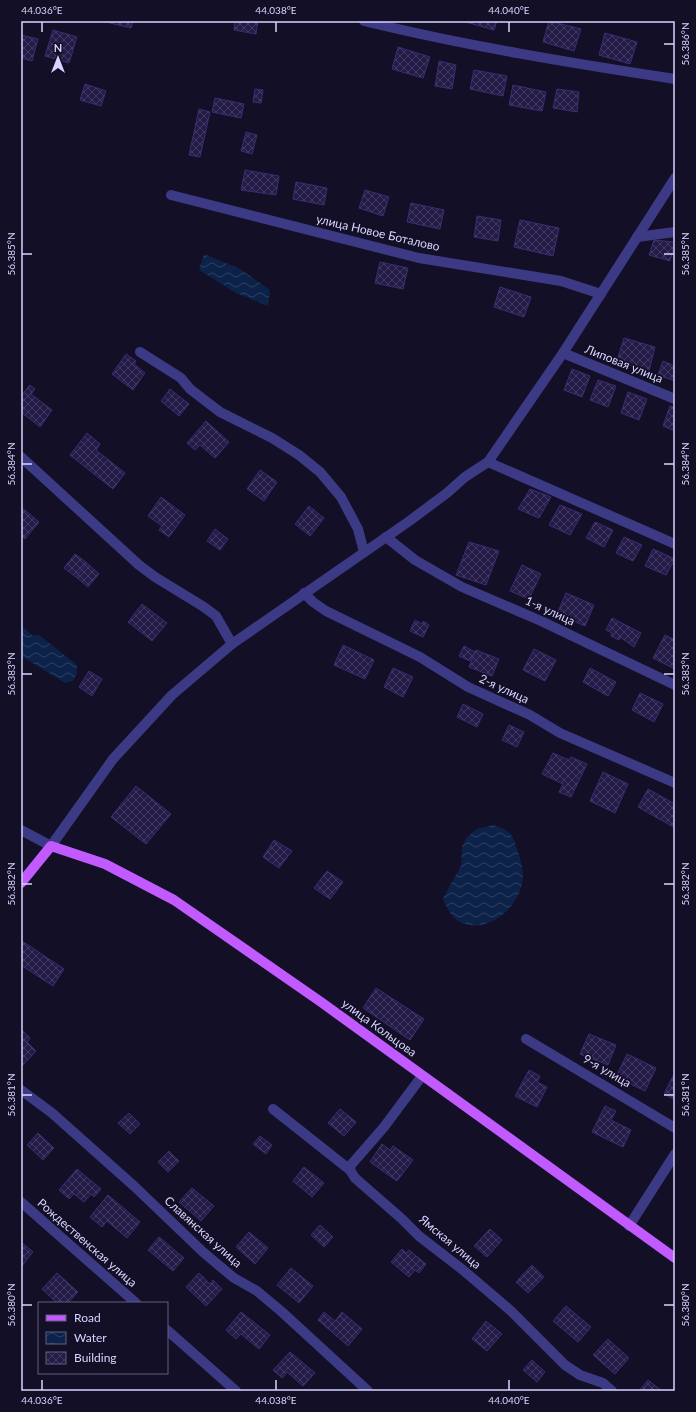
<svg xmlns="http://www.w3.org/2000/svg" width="696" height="1412" viewBox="0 0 696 1412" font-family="Lato,sans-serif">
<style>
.water{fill:url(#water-waves)}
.building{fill:url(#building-cross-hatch);stroke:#3b2d73}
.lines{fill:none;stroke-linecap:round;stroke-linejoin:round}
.minor{stroke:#3d3a85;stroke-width:10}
.major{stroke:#c25bff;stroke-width:10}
.ticks{fill:none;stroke:#d9d4ff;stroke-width:1.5}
.labels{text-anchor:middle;stroke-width:3.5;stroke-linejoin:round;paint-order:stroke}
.street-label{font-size:12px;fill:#d9d4ff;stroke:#130f26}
.neatline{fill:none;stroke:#d9d4ff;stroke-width:1.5}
.ticks-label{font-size:10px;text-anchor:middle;fill:#d9d4ff}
</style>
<defs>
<pattern id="water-waves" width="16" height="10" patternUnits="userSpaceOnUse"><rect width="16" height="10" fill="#0c2248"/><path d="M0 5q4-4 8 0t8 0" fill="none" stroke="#2f4163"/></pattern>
<pattern id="building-cross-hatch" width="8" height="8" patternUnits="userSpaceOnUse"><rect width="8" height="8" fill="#241b47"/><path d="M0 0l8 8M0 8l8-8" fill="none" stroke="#433b63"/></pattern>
</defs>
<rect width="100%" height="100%" fill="#130f26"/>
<g class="water">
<path d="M204,254l36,15 30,21 -2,16 -32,-13 -37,-23z"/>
<path d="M21,625l11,10h7l38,30v8l-4,8 -8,2 -44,-27z"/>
<path d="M493,825c18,6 19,8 25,27 3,9 5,17 5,26 -4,42 -64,72 -80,20l18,-32 1,-19 4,-9 11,-9z"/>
</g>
<g class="building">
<path d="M102,21h31l-2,7z"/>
<path d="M235,21h23l-2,13 -22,-4z"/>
<path d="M462,21h35l-3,9z"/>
<path d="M549,21l32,8 -7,22 -31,-9z"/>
<path d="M53,30l24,7 -8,26 -24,-7z"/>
<path d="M605,33l32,9 -7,22 -31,-9z"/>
<path d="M21,35l17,4 -6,22 -11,-3z"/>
<path d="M398,47l32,10 -7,21 -31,-9z"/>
<path d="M439,61l17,4 -4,24 -17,-3z"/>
<path d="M474,70l33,6 -4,20 -33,-7z"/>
<path d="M85,84l21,7 -5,15 -21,-6z"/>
<path d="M513,85l33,7 -4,19 -33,-6z"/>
<path d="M255,89l8,1 -2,13 -8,-1z"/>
<path d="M557,89l22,3 -2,20 -24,-4z"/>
<path d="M215,98l29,6 -3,14 -29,-6z"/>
<path d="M199,109l11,3 -10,45 -11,-2z"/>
<path d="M246,132l11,3 -5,19 -11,-3z"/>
<path d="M245,170l34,6 -3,19 -35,-5z"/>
<path d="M296,182l31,6 -3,17 -31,-6z"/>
<path d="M365,190l24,7 -6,19 -24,-8z"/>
<path d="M411,203l33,7 -4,19 -33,-7z"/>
<path d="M477,216l24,4 -3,21 -24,-4z"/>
<path d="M520,220l39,8 -6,28 -39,-9z"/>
<path d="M654,240l21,2 -5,19 -21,-6z"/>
<path d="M380,262l28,6 -5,21 -28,-6z"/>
<path d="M500,287l31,10 -7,20 -30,-10z"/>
<path d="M624,338l31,9 -6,24 -32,-10z"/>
<path d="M126,354l10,7 -2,3 11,9 -12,17 -21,-16z"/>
<path d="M663,361l12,5v15l-17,-6z"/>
<path d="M572,369l18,7 -8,21 -18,-7z"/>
<path d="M598,380l18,6 -8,21 -18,-7z"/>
<path d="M30,385l5,4 -4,5 21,16 -12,17 -19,-15v-16z"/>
<path d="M170,389l19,15 -10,12 -18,-15z"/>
<path d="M628,392l19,7 -8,21 -18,-7z"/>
<path d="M670,406l5,1v24l-12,-5z"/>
<path d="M206,421l23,21 -14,16 -15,-13 -5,5 -8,-7z"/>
<path d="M87,433l13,11 -4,6 29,23 -12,16 -43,-34z"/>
<path d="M260,470l17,12 -13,19 -17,-12z"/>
<path d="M530,489l21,8 -12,21 -21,-9z"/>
<path d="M161,497l24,18 -16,22 -10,-7 3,-4 -14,-10z"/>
<path d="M560,505l22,9 -12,21 -21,-10z"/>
<path d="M309,506l15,12 -14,18 -15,-12z"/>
<path d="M21,507l18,15 -14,17 -4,-3z"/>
<path d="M595,522l18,8 -9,17 -18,-9z"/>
<path d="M215,529l13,10 -8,11 -13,-9z"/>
<path d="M624,537l18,8 -9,16 -17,-8z"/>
<path d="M469,542l30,9 -13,34 -30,-10z"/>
<path d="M653,549l22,10 -9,16 -21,-9z"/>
<path d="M75,554l12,9 -11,14 -12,-9z"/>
<path d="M87,563l12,11 -11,13 -12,-10z"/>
<path d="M522,565l19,9 -12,25 -19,-8z"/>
<path d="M566,593l28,12 -9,21 -28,-12z"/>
<path d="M142,604l25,19 -15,18 -24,-19z"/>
<path d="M612,618l29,15 -7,14 -14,-10 -1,3 -8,-4 1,-3 -6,-3z"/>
<path d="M415,620l7,4 1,-3 6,4 -6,12 -13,-6z"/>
<path d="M665,635l10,5v29l-22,-11z"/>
<path d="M343,645l31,15 -9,19 -31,-14z"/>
<path d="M464,646l11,6 -5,9 -11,-5z"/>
<path d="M534,649l22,11 -11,21 -22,-11z"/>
<path d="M476,650l23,9 -7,17 -23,-9z"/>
<path d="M393,668l20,9 -10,20 -19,-10z"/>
<path d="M590,668l26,14 -8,14 -25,-14z"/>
<path d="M89,671l13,8 -10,17 -13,-9z"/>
<path d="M640,693l23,11 -9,18 -22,-12z"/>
<path d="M463,704l20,10 -6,13 -20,-10z"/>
<path d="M509,725l15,7 -7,15 -15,-7z"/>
<path d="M553,753l16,7 2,-3 16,7 -16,33 -12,-5 4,-8 -21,-10z"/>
<path d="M603,772l25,12 -13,29 -25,-12z"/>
<path d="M136,786l35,28 -25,30 -35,-27z"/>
<path d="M648,789l27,15v24l-37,-21z"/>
<path d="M274,840l18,11 -13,17 -16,-11z"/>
<path d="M327,871l16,11 -13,17 -16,-11z"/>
<path d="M22,941l42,28 -11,17 -32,-21z"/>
<path d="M376,988l48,31 -14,21 -47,-32z"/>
<path d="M21,1029l9,9 -3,4 9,9 -15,16z"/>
<path d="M589,1034l27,11 -8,20 -28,-11z"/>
<path d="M627,1054l29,14 -11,23 -29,-14z"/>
<path d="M529,1070l11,6 -3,6 10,5 -10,20 -22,-11z"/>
<path d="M673,1076l2,1v23l-11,-6z"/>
<path d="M605,1106l11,5 -5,9 20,10 -8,17 -31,-15z"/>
<path d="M340,1109l16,13 -12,14 -16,-13z"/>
<path d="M129,1113l11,11 -10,10 -12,-11z"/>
<path d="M38,1133l16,15 -11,12 -16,-15z"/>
<path d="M260,1136l12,9 -6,9 -13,-10z"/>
<path d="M382,1144l8,6 3,-4 20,14 -16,21 -27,-19z"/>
<path d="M169,1151l10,10 -11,11 -10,-10z"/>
<path d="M304,1167l20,16 -12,14 -19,-16z"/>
<path d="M77,1169l24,20 -7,8 -3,-3 -7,8 -10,-8 -5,5 -10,-9z"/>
<path d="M192,1188l22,18 -13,15 -22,-19z"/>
<path d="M108,1195l32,27 -13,16 -20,-17 -5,6 -12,-10z"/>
<path d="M320,1225l13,12 -9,10 -13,-12z"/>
<path d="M490,1229l12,11 -15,17 -13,-11z"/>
<path d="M249,1232l19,16 -13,16 -19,-17z"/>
<path d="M159,1237l25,21 -11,13 -25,-21z"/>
<path d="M21,1242l12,10 -12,15z"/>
<path d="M402,1249l4,4 3,-3 17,14 -7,9 -4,-3 -6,7 -18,-15z"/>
<path d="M532,1265l12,12 -16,16 -12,-11z"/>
<path d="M291,1268l22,18 -14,17 -22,-18z"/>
<path d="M57,1273l21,19 -10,11h-11l-15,-14z"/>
<path d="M199,1273l11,11 3,-4 9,9 -16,17 -20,-19z"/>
<path d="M566,1306l25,21 -13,15 -25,-21z"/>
<path d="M241,1312l29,23 -11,14 -18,-15 -5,5 -10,-9z"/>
<path d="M324,1312l11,9 7,-9 20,17 -14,17 -30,-26z"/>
<path d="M486,1321l16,13 -15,17 -15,-12z"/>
<path d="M608,1339l21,19 -14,16 -22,-19z"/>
<path d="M290,1352l25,21 -12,13 -16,-14 -5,6 -9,-8z"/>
<path d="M532,1360l13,12 -8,10 -14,-12z"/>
<path d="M648,1380l14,11h-23z"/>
</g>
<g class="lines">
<g class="minor">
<path d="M364,21c102,25 207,42 311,58"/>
<path d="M171,195l248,63 142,23 40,13"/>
<path d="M637,237l38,-5"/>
<path d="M140,352l41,26 9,11 30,23 52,26 27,17 21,17 21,25 17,32 6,23"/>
<path d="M563,353l112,46"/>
<path d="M21,457l118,108 16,12 49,30 12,9 16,28"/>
<path d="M488,462l187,82"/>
<path d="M386,537l29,23 47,27 79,34 134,64"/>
<path d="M304,593l9,9 13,9 94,46 48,30 62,28 30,18 115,50"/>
<path d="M21,830l30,16 62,-87 59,-64 60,-51 176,-122 39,-29 18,-16 23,-15 75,-109 112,-175"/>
<path d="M526,1039l149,89"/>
<path d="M21,1090l31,23 82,73 69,66 31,26 23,13 25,21 86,79"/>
<path d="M273,1109l77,61 5,8 47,41 17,17 44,34 48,41 54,54 15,10 23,8 9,8"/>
<path d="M350,1170l1,-5 33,-38 38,-51"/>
<path d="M21,1202l115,101"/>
<path d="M629,1226l46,-72"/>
<path d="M167,1330l69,61"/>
</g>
<path class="major" d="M21,883l30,-37 54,18 69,36 147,102 354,256"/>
</g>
<path class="ticks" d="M42,22v10M276,22v10M509,22v10M664,44h10M22,254h10M664,254h10M22,464h10M664,464h10M22,674h10M664,674h10M22,884h10M664,884h10M22,1095h10M664,1095h10M22,1305h10M664,1305h10M42,1380v10M276,1380v10M509,1380v10"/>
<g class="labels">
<g class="street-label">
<text transform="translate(378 233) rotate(13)" y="4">улица Новое Боталово</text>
<text transform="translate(624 364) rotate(22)" y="4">Липовая улица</text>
<text transform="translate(550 611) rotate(25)" y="4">1-я улица</text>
<text transform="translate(504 689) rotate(25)" y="4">2-я улица</text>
<text transform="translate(379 1028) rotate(36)" y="4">улица Кольцова</text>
<text transform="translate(607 1071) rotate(30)" y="4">9-я улица</text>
<text transform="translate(203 1232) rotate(42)" y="4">Славянская улица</text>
<text transform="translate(450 1242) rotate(40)" y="4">Ямская улица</text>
<text transform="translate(87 1243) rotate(41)" y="4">Рождественская улица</text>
</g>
</g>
<rect width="696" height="1412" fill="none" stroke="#130f26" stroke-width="44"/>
<rect x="38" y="1302" width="130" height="72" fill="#130f26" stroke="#625e7d"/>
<rect x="46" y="1315" width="20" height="6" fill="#c25bff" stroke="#625e7d"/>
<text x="74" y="1322" font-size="12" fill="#d9d4ff">Road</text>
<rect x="46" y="1332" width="20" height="12" fill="url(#water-waves)" stroke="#625e7d"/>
<text x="74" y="1342" font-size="12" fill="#d9d4ff">Water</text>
<rect x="46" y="1352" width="20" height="12" fill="url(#building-cross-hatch)" stroke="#625e7d"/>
<text x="74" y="1362" font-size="12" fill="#d9d4ff">Building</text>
<g transform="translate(58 58)" stroke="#130f26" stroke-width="3" paint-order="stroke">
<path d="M0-3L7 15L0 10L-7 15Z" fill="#d9d4ff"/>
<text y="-6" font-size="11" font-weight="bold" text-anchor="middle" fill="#d9d4ff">N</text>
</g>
<rect x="22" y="22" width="652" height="1368" class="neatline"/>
<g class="ticks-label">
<text x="42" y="14">44.036°E</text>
<text x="276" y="14">44.038°E</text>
<text x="509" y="14">44.040°E</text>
<text transform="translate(685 44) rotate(-90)" y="4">56.386°N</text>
<text transform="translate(11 254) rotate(-90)" y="4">56.385°N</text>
<text transform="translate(685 254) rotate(-90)" y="4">56.385°N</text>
<text transform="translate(11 464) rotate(-90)" y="4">56.384°N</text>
<text transform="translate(685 464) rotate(-90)" y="4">56.384°N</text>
<text transform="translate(11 674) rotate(-90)" y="4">56.383°N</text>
<text transform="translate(685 674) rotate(-90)" y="4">56.383°N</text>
<text transform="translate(11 884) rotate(-90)" y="4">56.382°N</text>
<text transform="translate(685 884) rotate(-90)" y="4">56.382°N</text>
<text transform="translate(11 1095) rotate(-90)" y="4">56.381°N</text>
<text transform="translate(685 1095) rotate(-90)" y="4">56.381°N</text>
<text transform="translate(11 1305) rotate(-90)" y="4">56.380°N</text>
<text transform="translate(685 1305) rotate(-90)" y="4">56.380°N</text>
<text x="42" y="1404">44.036°E</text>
<text x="276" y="1404">44.038°E</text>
<text x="509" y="1404">44.040°E</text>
</g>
</svg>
